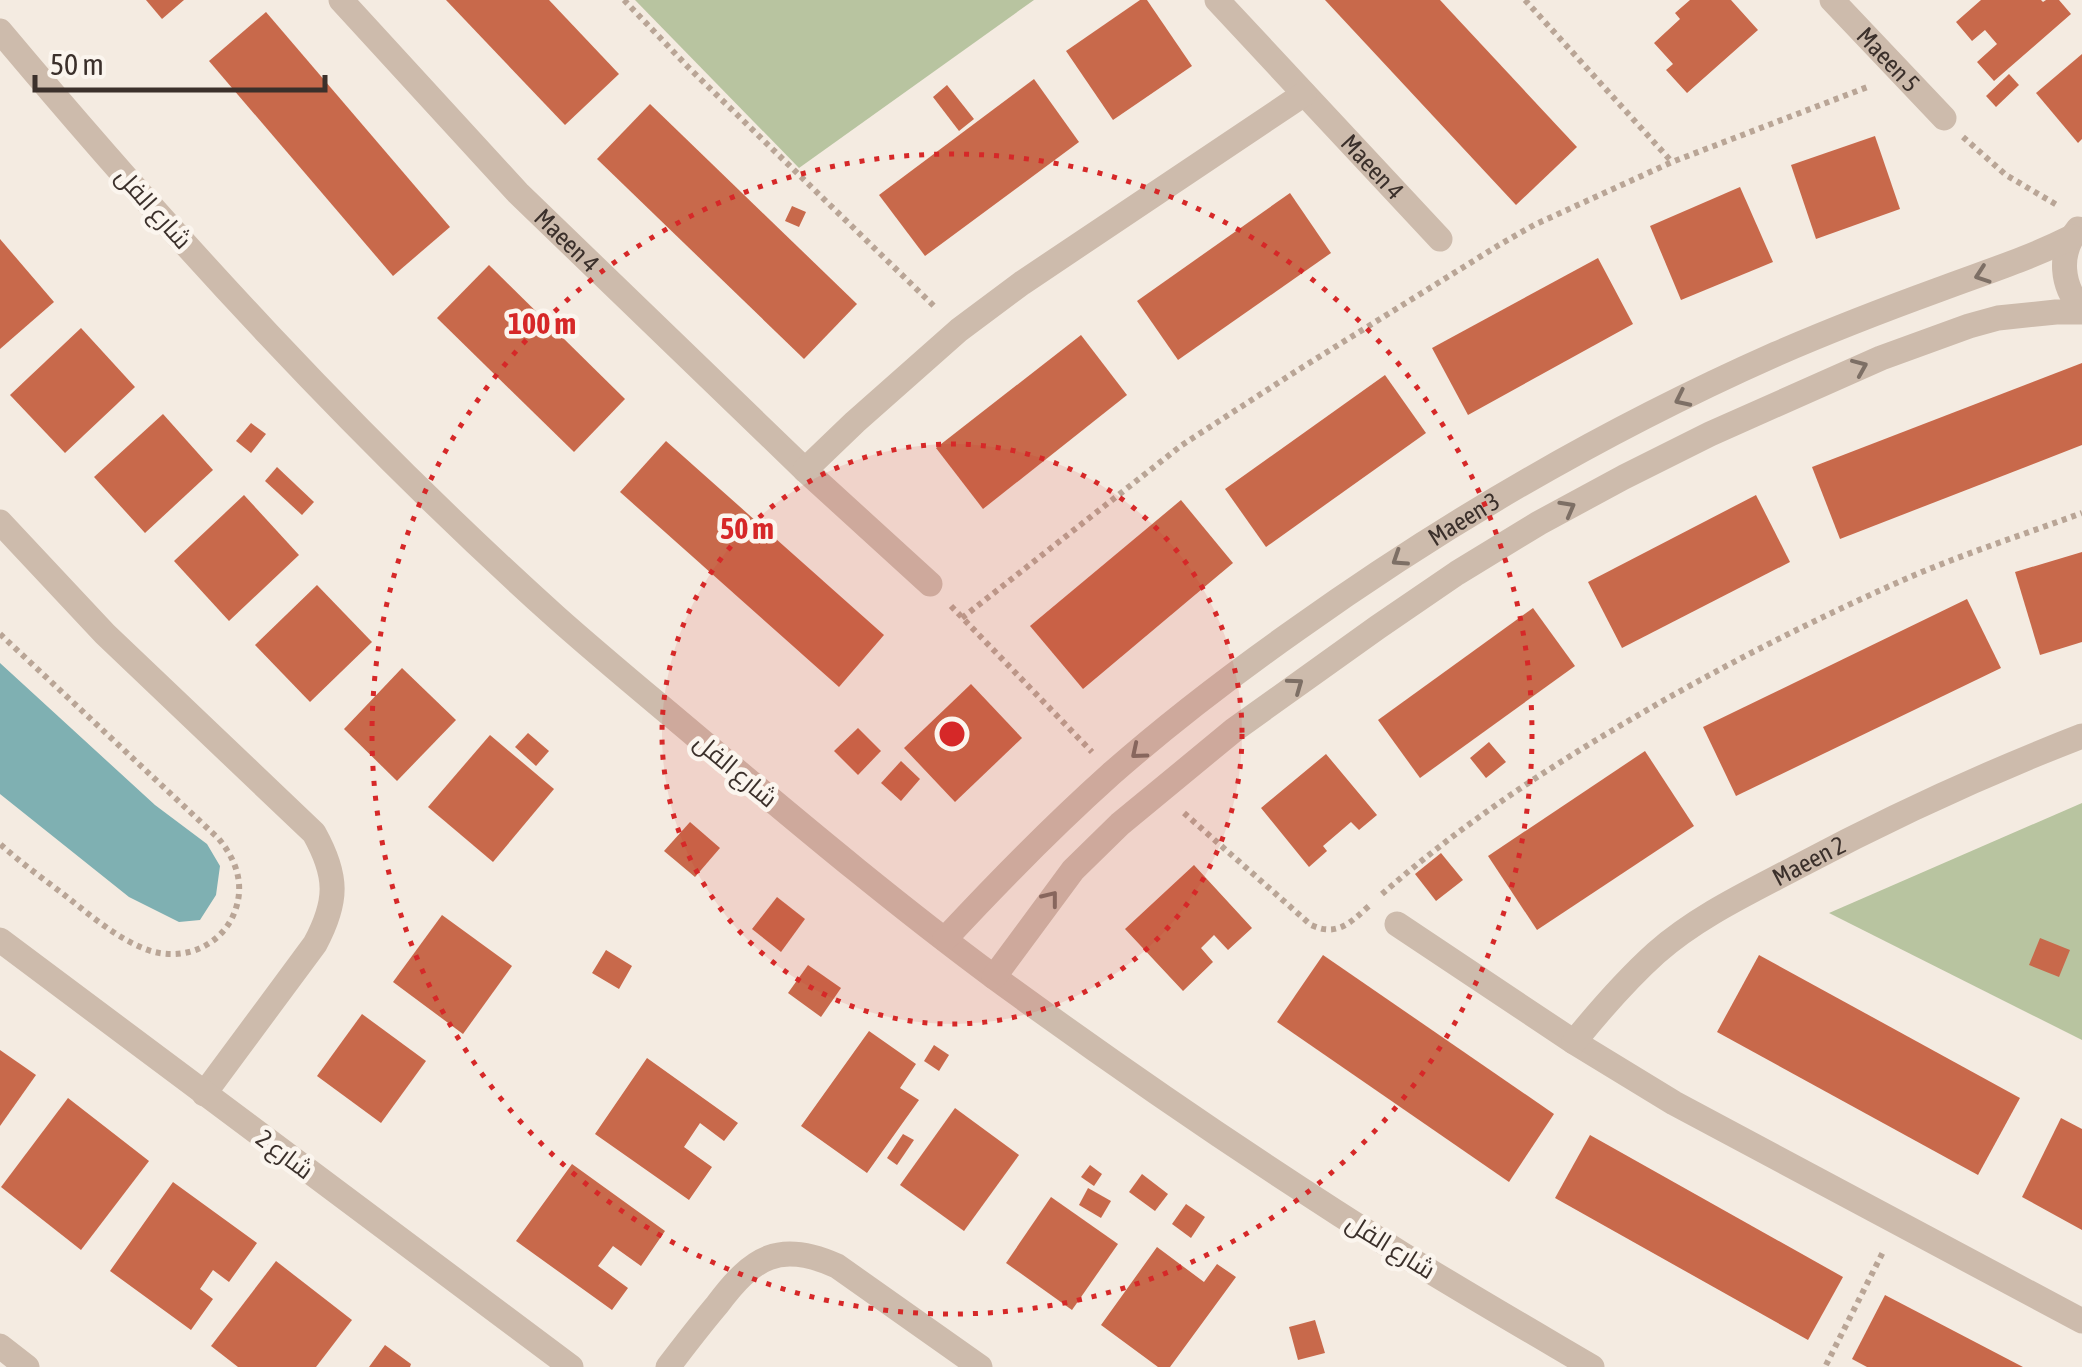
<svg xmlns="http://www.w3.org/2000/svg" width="2082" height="1367" viewBox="0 0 2082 1367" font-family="'Asap Condensed',Cairo,sans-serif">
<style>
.green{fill:#b8c4a0}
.water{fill:#7fb0b2}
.building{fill:#c8694b}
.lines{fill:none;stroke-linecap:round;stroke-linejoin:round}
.path{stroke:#b9a596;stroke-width:6;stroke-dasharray:5 5;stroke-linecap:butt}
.minor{stroke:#cdbbac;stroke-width:25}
.oneway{stroke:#7d6f65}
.ring{fill:none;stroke:#d62828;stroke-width:5;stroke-dasharray:5 10}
.labels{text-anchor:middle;stroke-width:9;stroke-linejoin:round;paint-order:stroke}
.street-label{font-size:25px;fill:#3b302b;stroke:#fbf5ee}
.centre{fill:#d62828;stroke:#fbf5ee;stroke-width:5}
.ring-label{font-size:30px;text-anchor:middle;font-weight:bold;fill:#d62828;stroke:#fbf5ee;stroke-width:9;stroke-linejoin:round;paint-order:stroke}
</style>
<rect width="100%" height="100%" fill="#f4ebe1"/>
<g class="green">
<path d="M635,0h399l-235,168z"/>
<path d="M2082,803v237l-253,-127z"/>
</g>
<path class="water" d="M0,663l155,142 52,39 13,22 -4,29 -16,25 -21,2 -50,-25 -129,-103z"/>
<g class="building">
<path d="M146,0h38l-22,19z"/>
<path d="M446,0h103l70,74 -54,51z"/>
<path d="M1140,0h7l45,66 -79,54 -47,-69z"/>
<path d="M1325,0h115l137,147 -61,58z"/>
<path d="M1690,0h41l27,30 -71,63 -21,-23 7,-6 -19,-21 26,-24 -5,-6z"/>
<path d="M1981,0h60l2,2 3,-2h13l12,14 -77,67 -17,-19 20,-18 -12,-14 -13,11 -16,-19z"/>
<path d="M266,12l184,215 -57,49 -184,-215z"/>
<path d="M2082,54v85l-4,4 -42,-50z"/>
<path d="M2009,74l10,11 -23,22 -10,-11z"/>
<path d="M1034,79l45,63 -154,114 -46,-61z"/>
<path d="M947,85l27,34 -15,12 -26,-34z"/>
<path d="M650,104l207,200 -53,55 -207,-200z"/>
<path d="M1875,136l25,73 -84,30 -25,-74z"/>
<path d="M1740,187l33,75 -92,38 -31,-74z"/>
<path d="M1290,193l41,60 -153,107 -41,-59z"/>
<path d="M792,206l14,6 -7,15 -14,-6z"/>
<path d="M0,239l54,63 -54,47z"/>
<path d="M1598,258l35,66 -165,91 -36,-67z"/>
<path d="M489,265l136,134 -51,53 -137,-134z"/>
<path d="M81,328l54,59 -70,66 -55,-58z"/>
<path d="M1081,335l46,60 -144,114 -47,-61z"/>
<path d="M2082,363v82l-242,94 -28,-72z"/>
<path d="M1385,375l41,58 -160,114 -41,-58z"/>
<path d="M163,414l50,56 -68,63 -51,-56z"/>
<path d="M251,423l15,11 -15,19 -15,-12z"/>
<path d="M666,441l218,194 -45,52 -219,-195z"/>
<path d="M277,467l37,35 -12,13 -37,-34z"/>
<path d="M244,495l55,60 -70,66 -55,-60z"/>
<path d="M1756,495l34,67 -168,86 -34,-66z"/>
<path d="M1181,500l52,63 -150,126 -53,-63z"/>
<path d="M2082,552v90l-42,13 -25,-83z"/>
<path d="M317,585l55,57 -62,60 -55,-57z"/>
<path d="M1967,599l34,69 -265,128 -33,-69z"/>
<path d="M1533,608l42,58 -155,112 -42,-58z"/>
<path d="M402,668l54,52 -59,61 -53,-52z"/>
<path d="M971,684l51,54 -67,64 -51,-54z"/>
<path d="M858,728l23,23 -23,24 -24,-24z"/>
<path d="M528,733l21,18 -13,15 -21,-19z"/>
<path d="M490,735l64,54 -61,73 -65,-55z"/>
<path d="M1489,742l17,20 -20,16 -16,-20z"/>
<path d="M1645,751l49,75 -157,104 -49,-74z"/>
<path d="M1326,754l51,61 -18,15 -8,-8 -28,24 4,5 -18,16 -48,-59z"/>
<path d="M901,761l19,18 -19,22 -20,-18z"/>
<path d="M690,822l30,26 -25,29 -31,-26z"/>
<path d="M1441,853l22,27 -27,21 -21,-27z"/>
<path d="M1194,865l58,63 -24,22 -14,-15 -13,13 12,14 -30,29 -58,-62z"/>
<path d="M777,897l28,22 -24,33 -29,-23z"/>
<path d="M442,915l70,51 -49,68 -70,-52z"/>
<path d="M2040,938l30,12 -11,27 -30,-12z"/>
<path d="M606,950l26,16 -13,23 -27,-16z"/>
<path d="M1323,955l231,159 -45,68 -232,-160z"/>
<path d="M1759,955l261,143 -42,77 -261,-143z"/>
<path d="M808,965l33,23 -20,29 -33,-24z"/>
<path d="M362,1014l64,47 -45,62 -64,-47z"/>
<path d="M869,1031l47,33 -16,24 19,12 -52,73 -66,-47z"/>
<path d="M934,1045l15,10 -10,16 -15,-10z"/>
<path d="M0,1050l36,25 -36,51z"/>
<path d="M647,1058l91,65 -14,18 -24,-18 -16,24 28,20 -23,33 -94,-66z"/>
<path d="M68,1098l81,63 -68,89 -80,-63z"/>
<path d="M955,1108l64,47 -55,76 -64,-46z"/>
<path d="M2061,1118l21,11v101l-60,-33z"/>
<path d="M903,1134l11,6 -17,25 -10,-7z"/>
<path d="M1590,1135l253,142 -35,63 -253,-142z"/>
<path d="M572,1164l93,67 -24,35 -28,-20 -15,20 30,22 -16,22 -96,-69z"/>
<path d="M1090,1165l12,9 -8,12 -13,-9z"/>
<path d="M1142,1174l26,20 -13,17 -26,-19z"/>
<path d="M173,1182l84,61 -28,39 -16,-12 -13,19 13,10 -22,31 -81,-59z"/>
<path d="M1088,1188l23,13 -10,17 -22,-13z"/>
<path d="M1051,1197l67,47 -46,66 -66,-47z"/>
<path d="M1186,1204l19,13 -14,21 -19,-14z"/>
<path d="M1157,1247l47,35 13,-18 19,13 -66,90h-12l-57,-42z"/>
<path d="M276,1261l76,59 -36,47h-78l-27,-21z"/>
<path d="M1885,1295l138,72h-156l-15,-8z"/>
<path d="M1315,1320l10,33 -27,7 -9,-33z"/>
<path d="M385,1345l26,19 -1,3h-41z"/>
</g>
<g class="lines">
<g class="path">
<path d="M624,0l65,68 247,240"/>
<path d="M1525,0l147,162"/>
<path d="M1963,137l43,38 51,30"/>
<path d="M951,606l141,146"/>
<path d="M962,618l220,-173 116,-75 201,-125 35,-20 138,-63 198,-76"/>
<path d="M0,634l219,205c17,21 26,45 16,72 -13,36 -54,52 -90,38 -28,-11 -54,-33 -78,-52 -22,-17 -46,-34 -67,-53"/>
<path d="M1184,813l127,112c26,12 39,-2 58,-19"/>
<path d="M1382,894c73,-64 153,-118 236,-167 94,-56 192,-106 292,-150 56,-24 115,-43 172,-64"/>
<path d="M1826,1365l58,-115"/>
</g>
<g class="minor">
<path id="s1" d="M341,0l177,193 287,277 125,114"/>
<path id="s2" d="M1217,0l223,239"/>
<path id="s3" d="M1832,0l112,118"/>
<path d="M0,31c173,206 356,406 556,586 55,49 112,95 168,143 88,74 177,148 270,217 133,97 269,190 408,277 63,39 127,76 190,113"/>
<path d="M2078,229c-20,24 -17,57 4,80"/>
<path d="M805,470l50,-48 104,-92 63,-47 282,-189"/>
<path d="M0,522l105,112 209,199c24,43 24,68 1,111l-111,150"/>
<path d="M1397,924l177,118 100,61 408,218"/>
<path id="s4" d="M945,939c53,-57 108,-113 166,-165 59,-52 122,-100 186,-145 150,-107 310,-200 479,-275 53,-23 107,-44 162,-64 45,-17 90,-31 134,-53"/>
<path d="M0,940l571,427"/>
<path d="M994,977l79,-107 47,-46 114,-94 144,-103 79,-54 82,-50 85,-46 86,-43 171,-76 88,-32 29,-8 58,-6h26"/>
<path id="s5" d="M1574,1042c26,-32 52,-62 82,-89 42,-37 94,-61 143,-87 92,-49 185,-92 283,-130"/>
<path d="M0,1346l27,21"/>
<path d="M668,1367c16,-21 32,-42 49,-62 36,-48 62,-65 120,-39l143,101"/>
</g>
</g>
<defs><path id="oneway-chevron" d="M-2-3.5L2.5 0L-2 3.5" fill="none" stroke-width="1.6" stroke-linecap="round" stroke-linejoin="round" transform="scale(2.5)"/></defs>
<g class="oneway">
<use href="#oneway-chevron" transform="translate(1982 275) rotate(161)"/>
<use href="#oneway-chevron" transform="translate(1860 367) rotate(-23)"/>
<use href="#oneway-chevron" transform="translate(1682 399) rotate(154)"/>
<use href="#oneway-chevron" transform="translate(1568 508) rotate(-29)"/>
<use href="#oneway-chevron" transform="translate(1399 559) rotate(147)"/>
<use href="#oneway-chevron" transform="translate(1296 685) rotate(-36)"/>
<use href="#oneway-chevron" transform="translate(1138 752) rotate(140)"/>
<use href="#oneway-chevron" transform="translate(1051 898) rotate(-52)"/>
</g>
<circle cx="952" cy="734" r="290" fill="#d62828" fill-opacity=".12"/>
<g class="ring">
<circle cx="952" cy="734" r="290"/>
<circle cx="952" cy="734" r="580"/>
</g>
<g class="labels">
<g class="street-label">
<text dy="9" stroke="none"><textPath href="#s3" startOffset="82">Maeen 5</textPath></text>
<text dy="9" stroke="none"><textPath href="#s2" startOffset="228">Maeen 4</textPath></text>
<text transform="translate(154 208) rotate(48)" y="9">شارع الفل</text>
<text dy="9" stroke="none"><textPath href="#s1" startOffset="330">Maeen 4</textPath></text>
<text dy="9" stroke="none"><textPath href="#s4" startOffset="670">Maeen 3</textPath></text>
<text transform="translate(736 770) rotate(40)" y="9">شارع الفل</text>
<text dy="9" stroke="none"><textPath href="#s5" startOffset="300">Maeen 2</textPath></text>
<text transform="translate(285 1154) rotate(37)" y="9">شارع 2</text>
<text transform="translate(1391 1246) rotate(32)" y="9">شارع الفل</text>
</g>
</g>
<circle cx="952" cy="734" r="15" class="centre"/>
<g class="ring-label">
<text x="542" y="334">100 m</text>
<text x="747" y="539">50 m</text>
</g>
<path d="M35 75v15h290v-15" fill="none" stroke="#3b302b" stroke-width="5"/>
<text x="50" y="75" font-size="30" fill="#3b302b" stroke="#fbf5ee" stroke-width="8" paint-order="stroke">50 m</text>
</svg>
